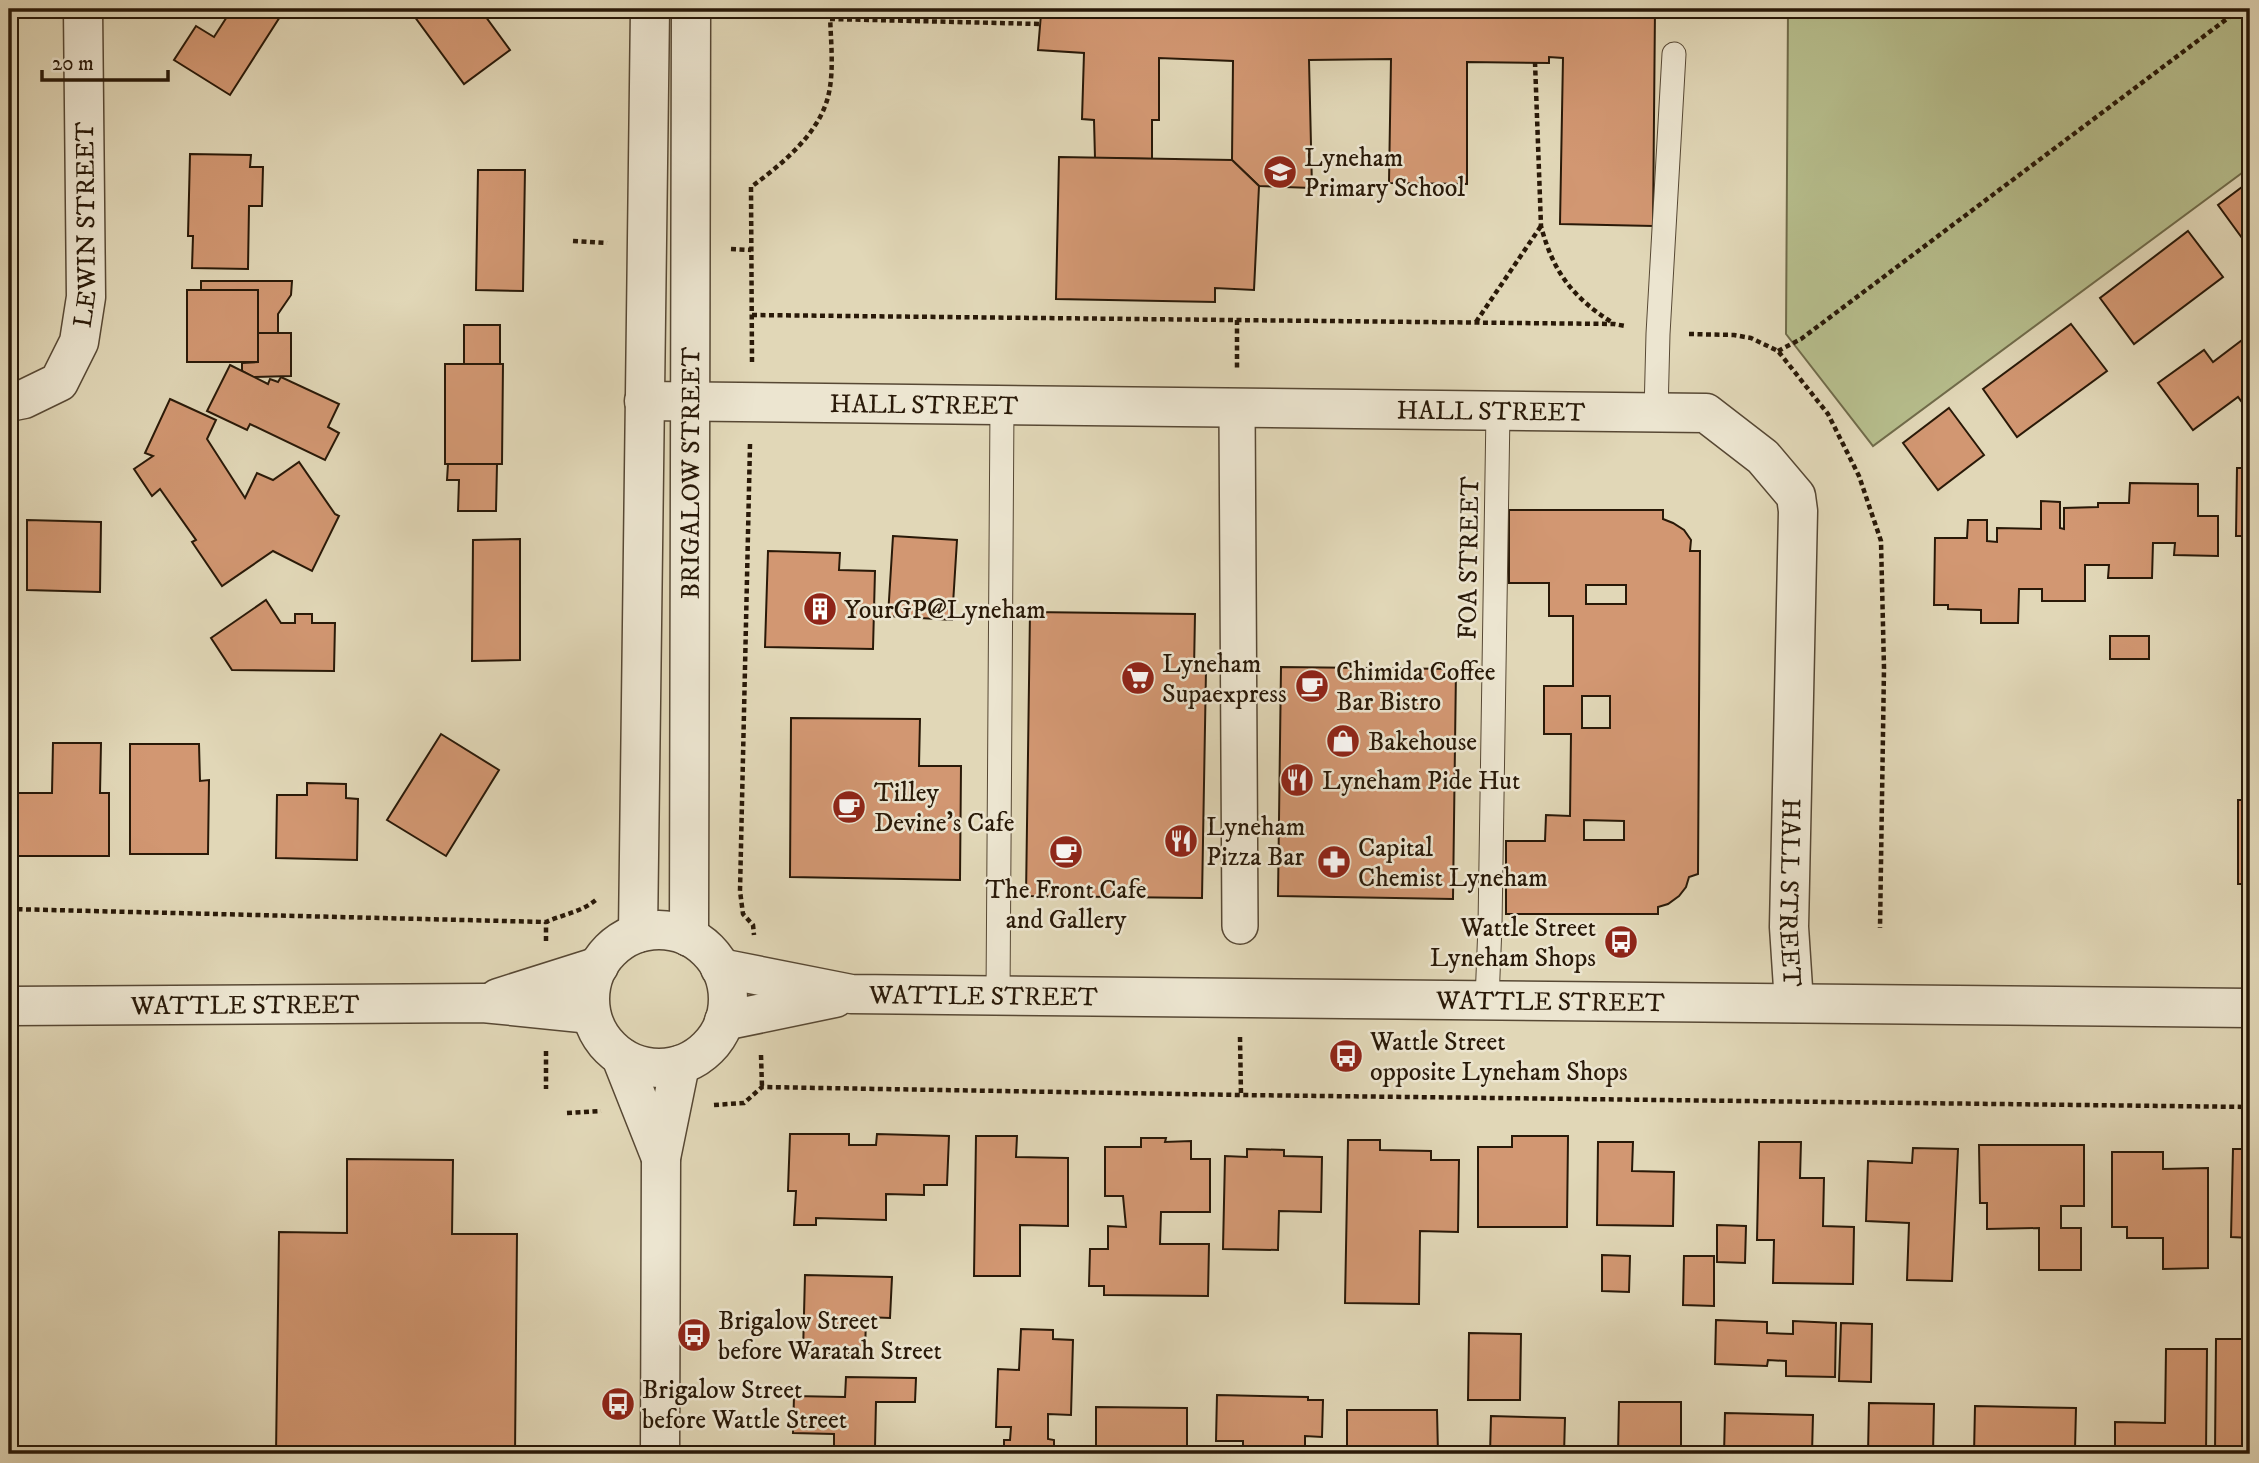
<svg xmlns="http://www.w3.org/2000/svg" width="2259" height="1463" viewBox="0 0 2259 1463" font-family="'IM FELL DW Pica',serif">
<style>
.green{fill:#b6bd8c;stroke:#706b4a;stroke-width:2}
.building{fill:#d29772;stroke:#291908;stroke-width:2;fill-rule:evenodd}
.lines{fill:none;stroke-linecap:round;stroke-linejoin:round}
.service-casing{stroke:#574834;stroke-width:25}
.pedestrian-casing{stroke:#574834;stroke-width:38}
.minor-casing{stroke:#574834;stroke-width:41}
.tertiary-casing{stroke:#574834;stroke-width:41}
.path{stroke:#291908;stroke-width:4.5;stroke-dasharray:5 3.5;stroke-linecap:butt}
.service{stroke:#ece5d0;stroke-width:23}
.pedestrian{stroke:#ece5d0;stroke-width:35}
.minor{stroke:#ece5d0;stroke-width:38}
.tertiary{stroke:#ece5d0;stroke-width:38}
.labels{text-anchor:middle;stroke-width:5;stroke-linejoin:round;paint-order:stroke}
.poi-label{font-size:26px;fill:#291908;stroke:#ece5d0;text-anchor:start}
.street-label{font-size:26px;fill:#291908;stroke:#ece5d0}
</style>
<rect width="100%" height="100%" fill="#e1d7b7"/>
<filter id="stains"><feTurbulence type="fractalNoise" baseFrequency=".00286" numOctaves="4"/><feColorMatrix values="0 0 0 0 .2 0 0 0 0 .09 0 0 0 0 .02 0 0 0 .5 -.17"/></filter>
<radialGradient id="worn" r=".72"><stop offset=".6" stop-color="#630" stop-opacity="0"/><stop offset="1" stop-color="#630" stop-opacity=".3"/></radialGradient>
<path class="green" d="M1788,9h462v158l-377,279 -87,-112z"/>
<g class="building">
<path d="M232,9h53l-55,86 -56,-35 22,-34 18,11z"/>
<path d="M409,9h71l30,41 -46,34z"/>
<path d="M1084,9h571l-2,217 -93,-2 3,-166 -14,-1v6l-82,-1v122l-78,-1 2,-124 -82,1 3,128 -53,-2 -27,-26 1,-99 -74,-3v62h-7v39l-57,-1 -1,-38 -12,-1 2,-66 -46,-3 3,-36 43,-1z"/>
<path d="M190,154l61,1 -1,12h13l-1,39h-13l-1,63 -56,-1 1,-32h-5z"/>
<path d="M1059,157l173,3 27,26 -5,104 -39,-2v14l-159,-3z"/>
<path d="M478,170h47l-2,121 -47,-1z"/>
<path d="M2250,181v68l-32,-44z"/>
<path d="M2188,231l35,46 -89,67 -34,-46z"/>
<path d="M201,281h91l-1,14 -13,19v19h-20v-43h-57z"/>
<rect x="187" y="290" width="71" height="72"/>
<path d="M2071,324l36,47 -90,66 -34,-48z"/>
<rect x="464" y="325" width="36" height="39"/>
<path d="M258,333h33v43l-38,1 -11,-6v-8l16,-1z"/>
<path d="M2250,334v72l-3,3 -9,-12 -45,33 -35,-47 46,-33 9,12z"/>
<path d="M445,364h58l-1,100h-57z"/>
<path d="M230,365l38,19 2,-5 8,3 3,-5 58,27 -11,23 11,6 -14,27 -75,-36 -3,6 -40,-19z"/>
<path d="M170,399l46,21 -9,19 38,59 12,-25 16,7 26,-18 36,52 4,2 -27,55 -39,-20 -51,35 -30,-44 4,-2 -36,-51 -8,7 -18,-27 19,-13 -8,-3z"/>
<path d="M1949,408l35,47 -46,35 -35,-47z"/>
<path d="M2250,455v81h-14l1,-68h13z"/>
<path d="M448,464h49l-1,47h-38l1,-31h-12z"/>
<path d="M2130,483l68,1v32h20v40l-44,-1 1,-12h-22l-1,35h-44l1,-13h-24v36h-43v-12h-23l-1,34h-37v-13l-33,-1v-4h-14l1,-67h32l1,-18h19v21l10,1v-14l44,1v-28l19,1v26l4,1v-21l34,-1v-4h31z"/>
<path d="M1509,510h154v9l10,4 11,7 7,10 -1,11h10l-2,323 -9,3 -3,10 -7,9 -11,8 -10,3v7h-152v-73h39l1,-26 24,1 1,-82h-27v-48h29v-70h-24v-33h-40zM1586,585h40v19h-40zM1582,696h28v32h-28zM1584,820l40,1v19h-40z"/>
<path d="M27,520l74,2 -1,70 -73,-2z"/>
<path d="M893,536l64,4 -5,80 -64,-4z"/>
<path d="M520,539v121l-48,1 1,-121z"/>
<path d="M768,551l72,2 -1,17 36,1 -2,78 -108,-2z"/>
<path d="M266,600l15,23h14v-9h17v9h23l-1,48 -102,-1 -21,-32z"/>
<path d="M1030,612l165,2 -1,56h12l-4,228 -176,-2z"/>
<rect x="2110" y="636" width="39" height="23"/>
<path d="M1281,667l175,2 -3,230 -175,-3z"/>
<path d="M791,718l129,1 -1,47h42l-1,114 -170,-3z"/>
<path d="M441,734l58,36 -53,86 -59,-36z"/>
<path d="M53,743h48l-1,50h9v63h-100v-63h43z"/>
<path d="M130,744h69l1,37 9,-1 -1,74h-78z"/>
<path d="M307,783l39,1v14l12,1 -1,61 -81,-2 1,-63h30z"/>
<rect x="2238" y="800" width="12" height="84"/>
<path d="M790,1134h59v11h27l1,-11 72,2 -2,49h-23v10l-38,-1v26l-70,-2v7h-22l2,-34h-8z"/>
<path d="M976,1136h41l-1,21 52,1v68l-48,-1v51h-46z"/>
<path d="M1512,1136h56l-1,91h-89v-80h34z"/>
<path d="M1141,1138h25l-1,4 26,-1v18h19v53h-49l-1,32h49l-1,52 -104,-1v-9h-15l1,-37h18v-23l18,1 -3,-31h-18v-49h36z"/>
<path d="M1348,1140h32v10l51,1v9h28l-1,72 -38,-1 -1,73 -74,-1z"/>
<path d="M1598,1142h35l-1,29 42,1 -1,54 -76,-1z"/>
<path d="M1759,1142h42l-1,36h24l-1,48 31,1 -1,57 -80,-1 1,-43h-17z"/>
<path d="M1979,1145h105v61h-23v22h20v42h-42v-42l-52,1v-26h-7z"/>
<path d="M1913,1148l45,1 -6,132 -45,-1 2,-57 -43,-2 2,-60 44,2z"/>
<path d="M1247,1149l37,1v6l38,1 -1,55 -42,-1 -1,39 -55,-1 2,-93 22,1z"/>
<path d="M2233,1149h17v89l-19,-1z"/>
<path d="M2112,1152h51v17l45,-1v100l-45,1v-31h-36v-11h-15z"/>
<path d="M347,1159l106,1 -1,74h65l-2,220h-239l3,-222 68,1z"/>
<path d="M1717,1225l29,1 -1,37 -28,-1z"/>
<path d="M1602,1255l28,1 -1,36 -27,-1z"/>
<path d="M1684,1256h30v50l-31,-1z"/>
<path d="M805,1275l87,2 -2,41 -24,-1 -1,37 -62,-1z"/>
<path d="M1716,1320l51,2v11l26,1v-13l43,2 -1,54 -49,-1v-15l-18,-1 -1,6 -52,-2z"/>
<path d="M1841,1323l31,1 -1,58 -32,-1z"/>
<path d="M1021,1329l32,1v9l20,1 -2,75 -23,-1v25l6,1v14h-50v-14h6l1,-13h-15l2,-58 21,1z"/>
<path d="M1469,1333l52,1 -1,66h-52z"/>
<path d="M2216,1339h29l-2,63h5l-1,5h-2v45h-30z"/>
<path d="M2166,1349h41l-1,105h-91v-32l50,1z"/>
<path d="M846,1377l70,1 -1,24h-39l-1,45 51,1v6h-116v-6l24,1v-15l-41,-1 1,-37 51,1z"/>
<path d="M1217,1395l91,2v3h15l-1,37 -17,-1v12h-13v6h-49v-13h-27z"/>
<path d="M1619,1402h62v47h-14v5h-49z"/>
<path d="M1869,1403l65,1 -1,50h-65z"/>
<path d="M1975,1406l101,2 -1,41h-10v5h-91z"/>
<path d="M1096,1407l91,1v46h-91z"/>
<rect x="2245" y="1407" width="5" height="47"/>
<path d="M1347,1410h90l1,44h-91z"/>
<path d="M1725,1413l88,2 -1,39h-88z"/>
<path d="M1491,1416l74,2 -1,36h-74z"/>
</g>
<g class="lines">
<g class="service-casing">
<g id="service">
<path d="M1656,413l2,-79 16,-280"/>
<path d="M998,996l4,-590"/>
<path d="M1487,1000l3,-74 8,-515"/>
</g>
</g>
<g class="pedestrian-casing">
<path id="pedestrian" d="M1237,408l3,518"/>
</g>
<g class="minor-casing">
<g id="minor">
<path id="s1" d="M644,401l1062,12 57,44 33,39 2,15 -9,416 5,76"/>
<path id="s2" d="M9,402l15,-3 35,-17 20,-40 7,-45 -3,-288"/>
</g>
</g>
<g class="tertiary-casing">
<g id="tertiary">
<circle cx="659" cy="999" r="69"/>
<path d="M638,933l12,-924"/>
<path id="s3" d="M689,937l2,-928"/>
<path id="s4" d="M720,968l131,26 1399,14"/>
<path d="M498,998l101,-32"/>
<path id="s5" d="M9,1006l474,-3 108,11"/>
<path d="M724,1021l111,-23"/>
<path d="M621,1057l40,101"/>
<path d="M660,1454l1,-296 19,-93"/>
</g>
</g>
<g class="path">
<path d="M830,19l211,5"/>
<path d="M1535,62l6,164c12,46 32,72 72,97"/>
<path d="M573,241l34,2"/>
<path d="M731,249l20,1"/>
<path d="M752,315l862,9 11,2"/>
<path d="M1237,320v48"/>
<path d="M1476,322l65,-96"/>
<path d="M1689,334l45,1 17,3 27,13 50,63 31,62 22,65 3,127 -4,260"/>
<path d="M1778,351l23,-12 439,-330"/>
<path d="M752,362l-1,-175c30,-22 67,-52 77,-90 7,-28 2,-60 2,-88"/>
<path d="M750,444l-10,447 3,23 10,11 1,10"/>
<path d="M9,909l537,13c18,-8 36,-10 51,-23"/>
<path d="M546,941v-19"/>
<path d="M1240,1037l1,58"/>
<path d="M546,1051v38"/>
<path d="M761,1055l1,32"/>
<path d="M714,1105l30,-2 18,-16 479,8 1009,12"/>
<path d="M567,1113l34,-2"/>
</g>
<use href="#service" class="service"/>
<use href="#pedestrian" class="pedestrian"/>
<use href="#minor" class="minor"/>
<use href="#tertiary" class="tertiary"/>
</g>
<defs>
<g id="school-disc" transform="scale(1.75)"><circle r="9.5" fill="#8f2418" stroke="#ece5d0"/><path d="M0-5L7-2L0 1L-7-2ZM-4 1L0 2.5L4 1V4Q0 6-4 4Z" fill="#fff"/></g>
<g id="building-disc" transform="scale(1.75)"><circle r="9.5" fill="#8f2418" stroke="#ece5d0"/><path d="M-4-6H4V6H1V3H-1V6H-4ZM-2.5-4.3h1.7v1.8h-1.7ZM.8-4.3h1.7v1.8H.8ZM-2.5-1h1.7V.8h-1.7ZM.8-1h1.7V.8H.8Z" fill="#fff"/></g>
<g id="supermarket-disc" transform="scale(1.75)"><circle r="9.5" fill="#8f2418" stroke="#ece5d0"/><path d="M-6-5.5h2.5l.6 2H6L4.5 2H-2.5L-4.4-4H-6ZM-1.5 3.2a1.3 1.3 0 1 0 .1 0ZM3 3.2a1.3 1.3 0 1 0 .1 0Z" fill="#fff"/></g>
<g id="cafe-disc" transform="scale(1.75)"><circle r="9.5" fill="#8f2418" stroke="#ece5d0"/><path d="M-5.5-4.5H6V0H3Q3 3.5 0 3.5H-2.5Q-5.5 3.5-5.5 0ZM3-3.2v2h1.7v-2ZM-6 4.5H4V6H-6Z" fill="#fff"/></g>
<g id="shop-disc" transform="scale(1.75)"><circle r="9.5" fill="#8f2418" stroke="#ece5d0"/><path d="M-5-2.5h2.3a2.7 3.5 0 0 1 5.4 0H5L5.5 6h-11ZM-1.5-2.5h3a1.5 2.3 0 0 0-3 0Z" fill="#fff"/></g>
<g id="restaurant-disc" transform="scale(1.75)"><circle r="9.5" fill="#8f2418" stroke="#ece5d0"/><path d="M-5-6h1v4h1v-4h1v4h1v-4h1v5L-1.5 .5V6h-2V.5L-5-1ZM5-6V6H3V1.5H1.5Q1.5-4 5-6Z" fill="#fff"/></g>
<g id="pharmacy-disc" transform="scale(1.75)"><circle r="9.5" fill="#8f2418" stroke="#ece5d0"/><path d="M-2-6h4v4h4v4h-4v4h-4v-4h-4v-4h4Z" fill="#fff"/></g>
<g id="bus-disc" transform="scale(1.75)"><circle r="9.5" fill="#8f2418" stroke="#ece5d0"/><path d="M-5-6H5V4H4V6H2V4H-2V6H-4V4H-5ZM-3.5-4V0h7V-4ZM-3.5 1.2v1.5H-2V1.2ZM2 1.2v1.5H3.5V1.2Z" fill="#fff"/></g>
</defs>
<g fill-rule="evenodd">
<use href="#school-disc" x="1280" y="172"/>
<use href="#building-disc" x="820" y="609"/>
<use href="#supermarket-disc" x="1138" y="678"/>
<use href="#cafe-disc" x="1312" y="686"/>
<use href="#shop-disc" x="1343" y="741"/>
<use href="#restaurant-disc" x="1297" y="780"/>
<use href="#cafe-disc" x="849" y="807"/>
<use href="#restaurant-disc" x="1181" y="841"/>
<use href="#cafe-disc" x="1066" y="852"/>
<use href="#pharmacy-disc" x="1334" y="862"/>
<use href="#bus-disc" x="1621" y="942"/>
<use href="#bus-disc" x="1346" y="1056"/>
<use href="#bus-disc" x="694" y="1335"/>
<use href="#bus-disc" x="618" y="1404"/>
</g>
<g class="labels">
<g class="poi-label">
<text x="1304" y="166">Lyneham<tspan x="1304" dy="30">Primary School</tspan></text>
<text x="844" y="618">YourGP@Lyneham</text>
<text x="1162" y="672">Lyneham<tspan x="1162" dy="30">Supaexpress</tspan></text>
<text x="1336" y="680">Chimida Coffee<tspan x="1336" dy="30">Bar Bistro</tspan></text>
<text x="1368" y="750">Bakehouse</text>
<text x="1322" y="789">Lyneham Pide Hut</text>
<text x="874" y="801">Tilley<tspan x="874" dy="30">Devine's Cafe</tspan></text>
<text x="1206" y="835">Lyneham<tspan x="1206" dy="30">Pizza Bar</tspan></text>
<text x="1358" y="856">Capital<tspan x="1358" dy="30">Chemist Lyneham</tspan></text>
<text x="1066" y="898" text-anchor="middle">The Front Cafe<tspan x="1066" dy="30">and Gallery</tspan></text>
<text x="1596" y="936" text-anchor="end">Wattle Street<tspan x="1596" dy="30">Lyneham Shops</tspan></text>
<text x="1370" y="1050">Wattle Street<tspan x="1370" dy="30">opposite Lyneham Shops</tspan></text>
<text x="718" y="1329">Brigalow Street<tspan x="718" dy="30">before Waratah Street</tspan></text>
<text x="642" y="1398">Brigalow Street<tspan x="642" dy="30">before Wattle Street</tspan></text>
</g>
<g class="street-label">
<text dy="9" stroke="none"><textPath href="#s2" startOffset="217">LEWIN STREET</textPath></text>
<text dy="9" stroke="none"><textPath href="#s1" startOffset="280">HALL STREET</textPath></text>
<text dy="9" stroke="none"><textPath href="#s1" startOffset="847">HALL STREET</textPath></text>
<text dy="9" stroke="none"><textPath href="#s3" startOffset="464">BRIGALOW STREET</textPath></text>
<text transform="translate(1468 558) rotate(-89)" y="9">FOA STREET</text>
<text dy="9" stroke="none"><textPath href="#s1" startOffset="1582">HALL STREET</textPath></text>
<text dy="9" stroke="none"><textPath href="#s4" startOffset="266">WATTLE STREET</textPath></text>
<text dy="9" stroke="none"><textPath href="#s4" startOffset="833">WATTLE STREET</textPath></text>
<text dy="9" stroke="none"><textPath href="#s5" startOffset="236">WATTLE STREET</textPath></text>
</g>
</g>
<rect width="2259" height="1463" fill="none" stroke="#e1d7b7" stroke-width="35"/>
<rect x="10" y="10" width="2238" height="1442" fill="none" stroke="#291908" stroke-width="3.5"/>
<rect x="18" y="18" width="2224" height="1428" fill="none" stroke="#291908" stroke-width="2"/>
<path d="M42 70v10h126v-10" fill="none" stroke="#291908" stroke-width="3.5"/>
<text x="52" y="70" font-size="21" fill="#291908" stroke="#ece5d0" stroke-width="5" paint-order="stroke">20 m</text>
<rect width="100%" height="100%" filter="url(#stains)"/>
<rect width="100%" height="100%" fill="url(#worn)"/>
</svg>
